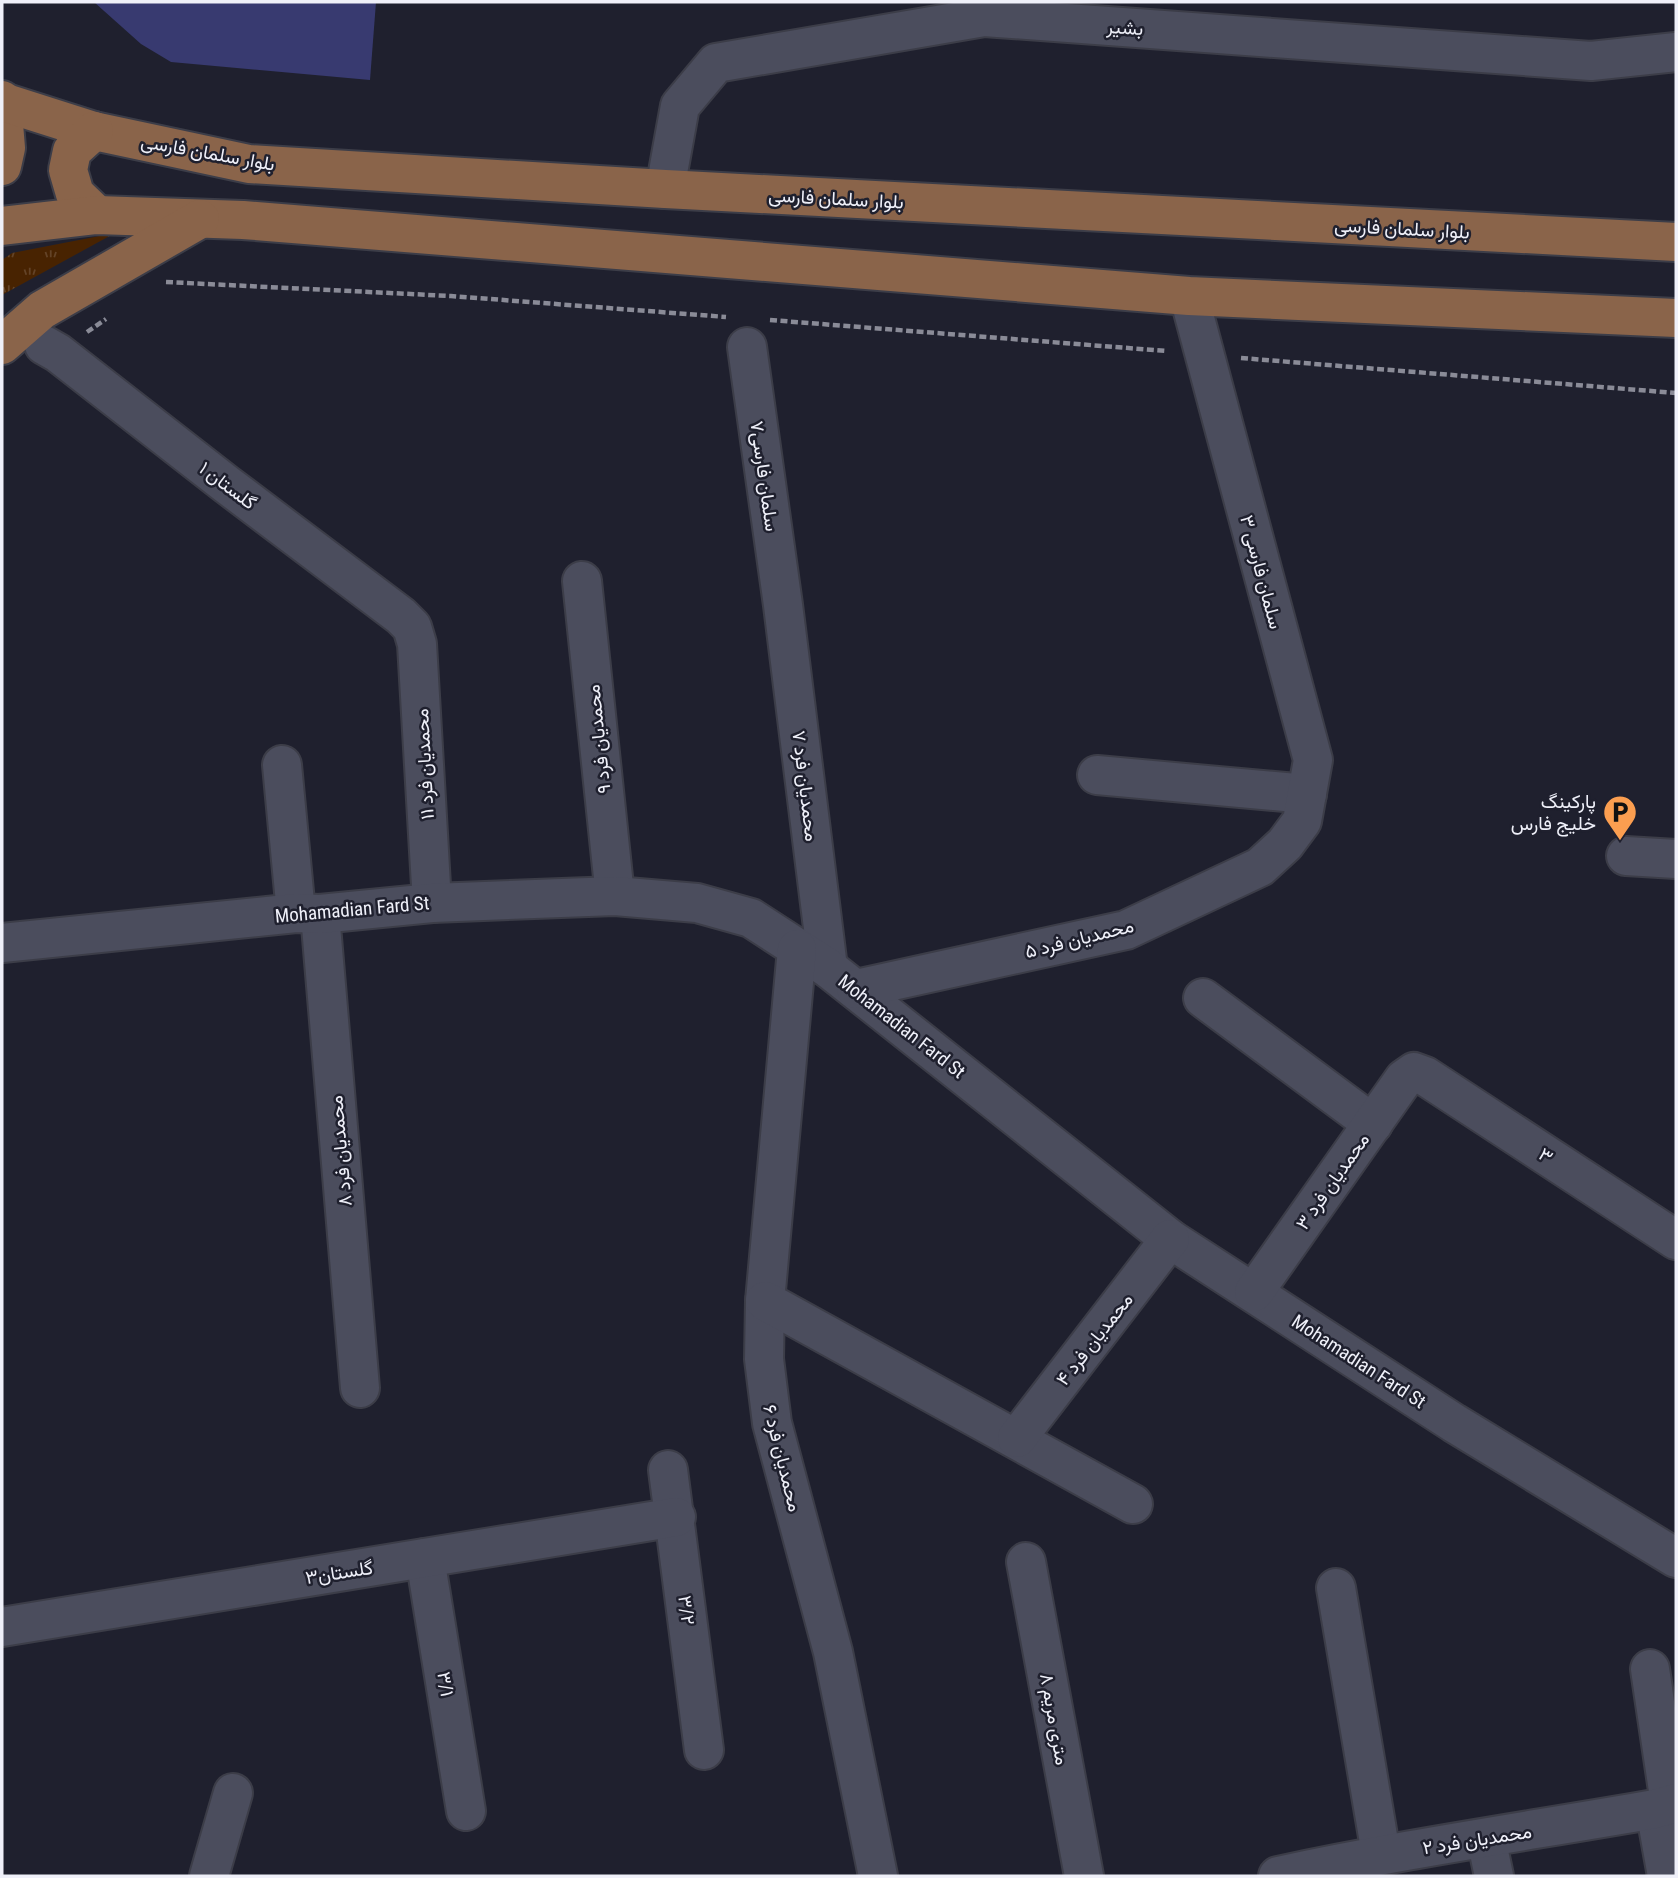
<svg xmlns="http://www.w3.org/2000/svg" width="1678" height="1878" viewBox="0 0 1678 1878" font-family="'Roboto Condensed',Vazirmatn,sans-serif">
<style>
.grass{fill:url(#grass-tufts)}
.building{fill:#383a70}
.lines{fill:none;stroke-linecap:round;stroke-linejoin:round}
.minor-casing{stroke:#3c3d48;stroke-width:42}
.major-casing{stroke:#3c3d48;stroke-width:42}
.path{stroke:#8a8b97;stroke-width:4.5;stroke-dasharray:7 3.5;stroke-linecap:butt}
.minor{stroke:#4b4d5d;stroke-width:38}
.major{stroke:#8a644a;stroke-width:38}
.labels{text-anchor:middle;stroke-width:5;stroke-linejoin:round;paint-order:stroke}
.street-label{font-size:19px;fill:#eff0f9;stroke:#1f202e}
.poi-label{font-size:19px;fill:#eff0f9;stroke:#1f202e;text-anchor:end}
</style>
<defs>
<pattern id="grass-tufts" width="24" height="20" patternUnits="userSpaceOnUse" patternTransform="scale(1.75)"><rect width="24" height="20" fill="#482301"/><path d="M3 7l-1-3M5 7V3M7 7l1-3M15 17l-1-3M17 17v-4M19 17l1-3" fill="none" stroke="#634327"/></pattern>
</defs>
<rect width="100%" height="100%" fill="#1f202e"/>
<path class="grass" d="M115,233l-113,62v-35l10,-7z"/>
<path class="building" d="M94,2h282l-6,78 -199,-18 -30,-18z"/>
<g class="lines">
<g class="minor-casing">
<g id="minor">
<path d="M665,189l15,-83 36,-43 268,-46 607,44 85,-9"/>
<path d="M44,345l14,8 168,131 175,132 11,11 5,17 15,259"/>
<path d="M747,347l36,258 45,363"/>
<path d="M582,581l33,315"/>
<path d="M282,765l14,148"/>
<path d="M1097,775l210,19"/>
<path d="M1626,856l50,3"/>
<path d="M320,914l40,474"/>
<path d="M2,943l294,-30 24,1 112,-11 183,-7 82,7 54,15 77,50 342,271 284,184 222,135"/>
<path d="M797,949l-32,352 -1,58 8,64 61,229 45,224"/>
<path d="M856,989l270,-59 134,-63 25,-23 17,-23 11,-61 -124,-464"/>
<path d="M1203,998l170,126"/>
<path d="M1254,1292l150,-213 10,-7 11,4 251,164"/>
<path d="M765,1301l368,203"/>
<path d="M1017,1438l153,-199"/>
<path d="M668,1470l36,280"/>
<path d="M425,1558l41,253"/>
<path d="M1026,1562l58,314"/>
<path d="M1336,1588l45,266"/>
<path d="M2,1627l674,-110"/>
<path d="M1650,1669l20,135"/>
<path d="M1655,1809l12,67"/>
<path d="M1486,1838l8,38"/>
<path d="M209,1876l24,-83"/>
<path d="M1278,1876c125,-27 251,-45 377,-67l21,-6"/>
</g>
</g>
<g class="major-casing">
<g id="major">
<path d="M2,100l4,48 -4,18"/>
<path d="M3,102l91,29 155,33 416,25 1011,53"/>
<path d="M94,131l-22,20 -4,19 7,24 22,21"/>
<path d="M2,226l95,-11 146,5 946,76 487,22"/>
<path d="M2,345l40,-35 158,-91"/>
</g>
</g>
<g class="path">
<path d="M166,282l285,14 275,21"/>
<path d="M770,320l396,31"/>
<path d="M87,332l19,-13"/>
<path d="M1241,358l435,35"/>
</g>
<use href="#minor" class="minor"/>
<use href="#major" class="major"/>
</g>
<defs>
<g id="parking-pin" transform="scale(1.75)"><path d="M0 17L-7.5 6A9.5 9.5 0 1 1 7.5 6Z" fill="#fb9e50" stroke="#1f202e"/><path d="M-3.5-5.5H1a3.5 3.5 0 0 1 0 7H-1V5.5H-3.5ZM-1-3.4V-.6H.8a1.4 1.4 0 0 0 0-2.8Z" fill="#111"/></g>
</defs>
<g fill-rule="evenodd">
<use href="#parking-pin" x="1620" y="812"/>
</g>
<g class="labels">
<g class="street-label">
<text transform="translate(1125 27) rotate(4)" y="7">بشیر</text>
<text transform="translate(208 152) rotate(10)" y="7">بلوار سلمان فارسی</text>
<text transform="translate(836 198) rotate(3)" y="7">بلوار سلمان فارسی</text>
<text transform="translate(1402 228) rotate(3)" y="7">بلوار سلمان فارسی</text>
<text transform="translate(765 476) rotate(82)" y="7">سلمان فارسی۷</text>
<text transform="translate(228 485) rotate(37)" y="7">۱ گلستان</text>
<text transform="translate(1262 572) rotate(75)" y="7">۳ سلمان فارسی</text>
<text transform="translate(598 739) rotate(-96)" y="7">۹ محمدیان فرد</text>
<text transform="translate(424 764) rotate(-93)" y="7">۱۱ محمدیان فرد</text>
<text transform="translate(806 786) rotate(83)" y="7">۷ محمدیان فرد</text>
<text transform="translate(352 909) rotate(-5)" y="7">Mohamadian Fard St</text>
<text transform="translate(1079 938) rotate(-14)" y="7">۵ محمدیان فرد</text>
<text transform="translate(902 1026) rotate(38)" y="7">Mohamadian Fard St</text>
<text transform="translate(340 1151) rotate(-95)" y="7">۸ محمدیان فرد</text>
<text transform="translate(1546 1155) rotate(33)" y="7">۳</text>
<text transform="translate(1332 1181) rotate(-55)" y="7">۳ محمدیان فرد</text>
<text transform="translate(1094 1339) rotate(-52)" y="7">۴ محمدیان فرد</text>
<text transform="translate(1359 1361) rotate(33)" y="7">Mohamadian Fard St</text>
<text transform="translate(783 1458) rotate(76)" y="7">۶ محمدیان فرد</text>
<text transform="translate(339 1572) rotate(-9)" y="7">گلستان۳</text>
<text transform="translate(687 1610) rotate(83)" y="7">۳/۲</text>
<text transform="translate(446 1684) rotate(81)" y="7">۳/۱</text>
<text transform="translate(1055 1719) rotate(80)" y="7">۸ متری مریم</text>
<text transform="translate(1477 1839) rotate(-9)" y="7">۲ محمدیان فرد</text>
</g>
<g class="poi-label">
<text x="1596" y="808">پارکینگ<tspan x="1596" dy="22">خلیج فارس</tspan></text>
</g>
</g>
<rect width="1678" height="1878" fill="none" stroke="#eff0f9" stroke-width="7"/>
</svg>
